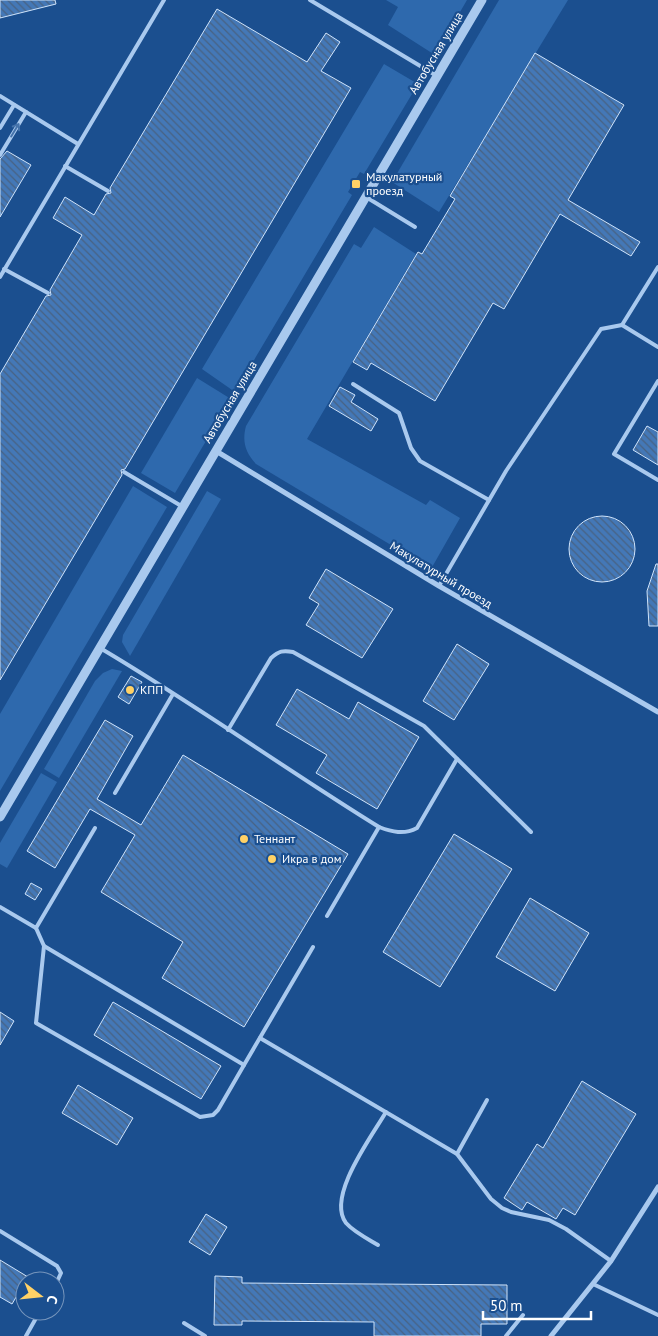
<svg xmlns="http://www.w3.org/2000/svg" width="658" height="1336" viewBox="0 0 658 1336" font-family="'PT Sans',sans-serif">
<style>
.green{fill:#2e69ad}
.building{fill:url(#building-back-hatch);stroke:#cfe3fa}
.lines{fill:none;stroke-linecap:round;stroke-linejoin:round}
.service{stroke:#a9c9ee;stroke-width:4}
.minor{stroke:#a9c9ee;stroke-width:5}
.tertiary{stroke:#a9c9ee;stroke-width:9}
.oneway{stroke:#4674ac}
.poi-dot{fill:#ffd166;stroke:#1b4f8f;stroke-width:2}
.labels{text-anchor:middle;stroke-width:4.5;stroke-linejoin:round;paint-order:stroke}
.street-label{font-size:12px;fill:#fff;stroke:#1b4f8f}
.poi-label{font-size:12px;fill:#fff;stroke:#1b4f8f;text-anchor:start}
</style>
<defs>
<pattern id="building-back-hatch" width="6" height="6" patternUnits="userSpaceOnUse" patternTransform="scale(1.25)"><rect width="6" height="6" fill="#4478b7"/><path d="M-1 5l2 2M0 0l6 6M5-1l2 2" fill="none" stroke="#486282"/></pattern>
</defs>
<rect width="100%" height="100%" fill="#1b4f8f"/>
<g class="green">
<path d="M386,0h81l-32,55 -47,-30 10,-18z"/>
<path d="M499,0h69l-129,212 -47,-30z"/>
<path d="M384,64l34,20 -54,90 -4,-2 -12,20 4,3 -117,197 -33,-23z"/>
<path d="M374,227l42,27 -109,185 119,66 4,-5 30,18 -29,51 -175,-105c-11,-12 -14,-23 -10,-38l108,-182 7,4z"/>
<path d="M197,378l34,21 -56,94 -34,-20z"/>
<path d="M133,486l34,21 -167,284v-77z"/>
<path d="M207,491l14,8 -91,157 -8,-14 1,-7z"/>
<path d="M112,669l10,2 -63,107 -15,-9 51,-88 8,-8z"/>
<path d="M41,773l16,9 -50,86 -7,-4v-21z"/>
</g>
<g class="building">
<path d="M0,0h55l1,4 -56,14z"/>
<path d="M217,9l90,53 19,-29 14,9 -19,29 30,17 -226,381 -4,1 1,5 -122,205v-306l46,-78 5,-1 -1,-5 32,-55 -29,-17 12,-21 29,18 12,-21 5,-1 -1,-5z"/>
<path d="M535,53l89,52 -56,95 72,42 -9,14 -71,-42 -56,95 -11,-6 -58,98 -64,-38 -4,7 -14,-8 65,-110 4,2 33,-55 -5,-3z"/>
<path d="M7,151l24,14 -31,52v-58z"/>
<path d="M340,387l15,8 -4,7 27,17 -7,12 -42,-25z"/>
<path d="M647,426l11,6v33l-25,-15z"/>
<circle cx="602" cy="549" r="33"/>
<path d="M656,564h2v62h-9l-2,-35z"/>
<path d="M326,569l67,40 -31,49 -56,-33 13,-21 -10,-6z"/>
<path d="M457,644l32,20 -35,56 -31,-19z"/>
<path d="M131,676l11,6 -13,22 -11,-7z"/>
<path d="M297,689l52,30 9,-17 61,35 -42,72 -61,-36 11,-18 -51,-30z"/>
<path d="M105,720l28,16 -36,63 44,26 42,-70 165,99 -104,173 -82,-49 21,-36 -82,-50 34,-57 -45,-26 -35,59 -28,-17z"/>
<path d="M454,834l58,35 -72,118 -57,-35z"/>
<path d="M31,883l11,6 -7,11 -10,-6z"/>
<path d="M530,898l59,35 -34,58 -59,-34z"/>
<path d="M113,1002l108,64 -20,33 -107,-64z"/>
<path d="M0,1012l14,9 -14,24z"/>
<path d="M582,1081l54,33 -61,101 -12,-7 -7,11 -29,-17 -5,8 -18,-12 33,-54 6,4z"/>
<path d="M78,1085l55,33 -16,27 -55,-32z"/>
<path d="M206,1214l21,13 -17,28 -21,-13z"/>
<path d="M0,1260l28,17 -16,27 -12,-7z"/>
<path d="M215,1276l27,1v6l265,2v39h-26v12h-107v-14l-132,-1v4h-28z"/>
</g>
<g class="lines">
<g class="service">
<path d="M310,0l127,76"/>
<path d="M0,96l78,48"/>
<path d="M0,128l14,-23"/>
<path d="M0,155l26,-43"/>
<path d="M65,166l43,25"/>
<path d="M366,197l49,30"/>
<path d="M4,269l44,24"/>
<path d="M0,277l164,-277"/>
<path d="M622,325l36,-58"/>
<path d="M658,381l-44,73 44,26"/>
<path d="M353,384l46,29 12,35 9,13 69,39"/>
<path d="M124,472l59,35"/>
<path d="M439,586l67,-115 95,-142 21,-4 36,22"/>
<path d="M100,648c95,56 185,121 279,179l-52,89"/>
<path d="M228,730l43,-72c8,-7 12,-8 22,-6l131,74 107,106"/>
<path d="M115,793l58,-99"/>
<path d="M379,827c13,5 25,8 38,1l40,-69"/>
<path d="M0,907l36,21 59,-100"/>
<path d="M36,928l8,18 200,119 69,-118"/>
<path d="M44,946l-8,77 164,94 13,-2 5,-5 26,-45"/>
<path d="M260,1038l197,116 34,45 11,9 9,4 38,8 17,9 45,32"/>
<path d="M457,1154l30,-54"/>
<path d="M0,1231l57,35 4,7 -6,13"/>
<path d="M378,1245c-10,-6 -24,-13 -32,-22 -20,-26 26,-87 40,-111"/>
<path d="M593,1284l65,31"/>
<path d="M184,1323l21,13"/>
<path d="M26,1336l14,-25"/>
<path d="M506,1336l17,-21"/>
</g>
<g class="minor">
<path d="M216,451l223,135 219,126"/>
<path d="M551,1336l60,-75 47,-74"/>
</g>
<path class="tertiary" d="M0,817l482,-817"/>
</g>
<defs><path id="oneway-shaft" d="M-6 0H5M1.5-3L5.5 0L1.5 3" fill="none" stroke-width="1.6" stroke-linecap="round" stroke-linejoin="round" transform="scale(1.25)"/></defs>
<use class="oneway" href="#oneway-shaft" transform="translate(15 130) rotate(-59)"/>
<g class="poi-dot">
<rect x="351" y="179" width="10" height="10" rx="2.5"/>
<circle cx="130" cy="690" r="5"/>
<circle cx="244" cy="839" r="5"/>
<circle cx="272" cy="859" r="5"/>
</g>
<g class="labels">
<g class="street-label">
<text transform="translate(436 53) rotate(-59)" y="4">Автобусная улица</text>
<text transform="translate(230 402) rotate(-59)" y="4">Автобусная улица</text>
<text transform="translate(441 575) rotate(31)" y="4">Макулатурный проезд</text>
</g>
<g class="poi-label">
<text x="366" y="181">Макулатурный<tspan x="366" dy="14">проезд</tspan></text>
<text x="140" y="694">КПП</text>
<text x="254" y="843">Теннант</text>
<text x="282" y="863">Икра в дом</text>
</g>
</g>
<g transform="translate(40 1296) rotate(106)"><circle r="24" fill="#1b4f8f" stroke="#7695bc"/>
<path d="M0-4L9 19L0 12L-9 19Z" fill="#ffd166"/>
<text y="-8" font-size="14" font-weight="bold" text-anchor="middle" fill="#ffffff">С</text>
</g>
<path d="M483 1311v8h108v-8" fill="none" stroke="#ffffff" stroke-width="2.5"/>
<text x="490" y="1311" font-size="15" fill="#ffffff" stroke="#1b4f8f" stroke-width="4" paint-order="stroke">50 m</text>
</svg>
